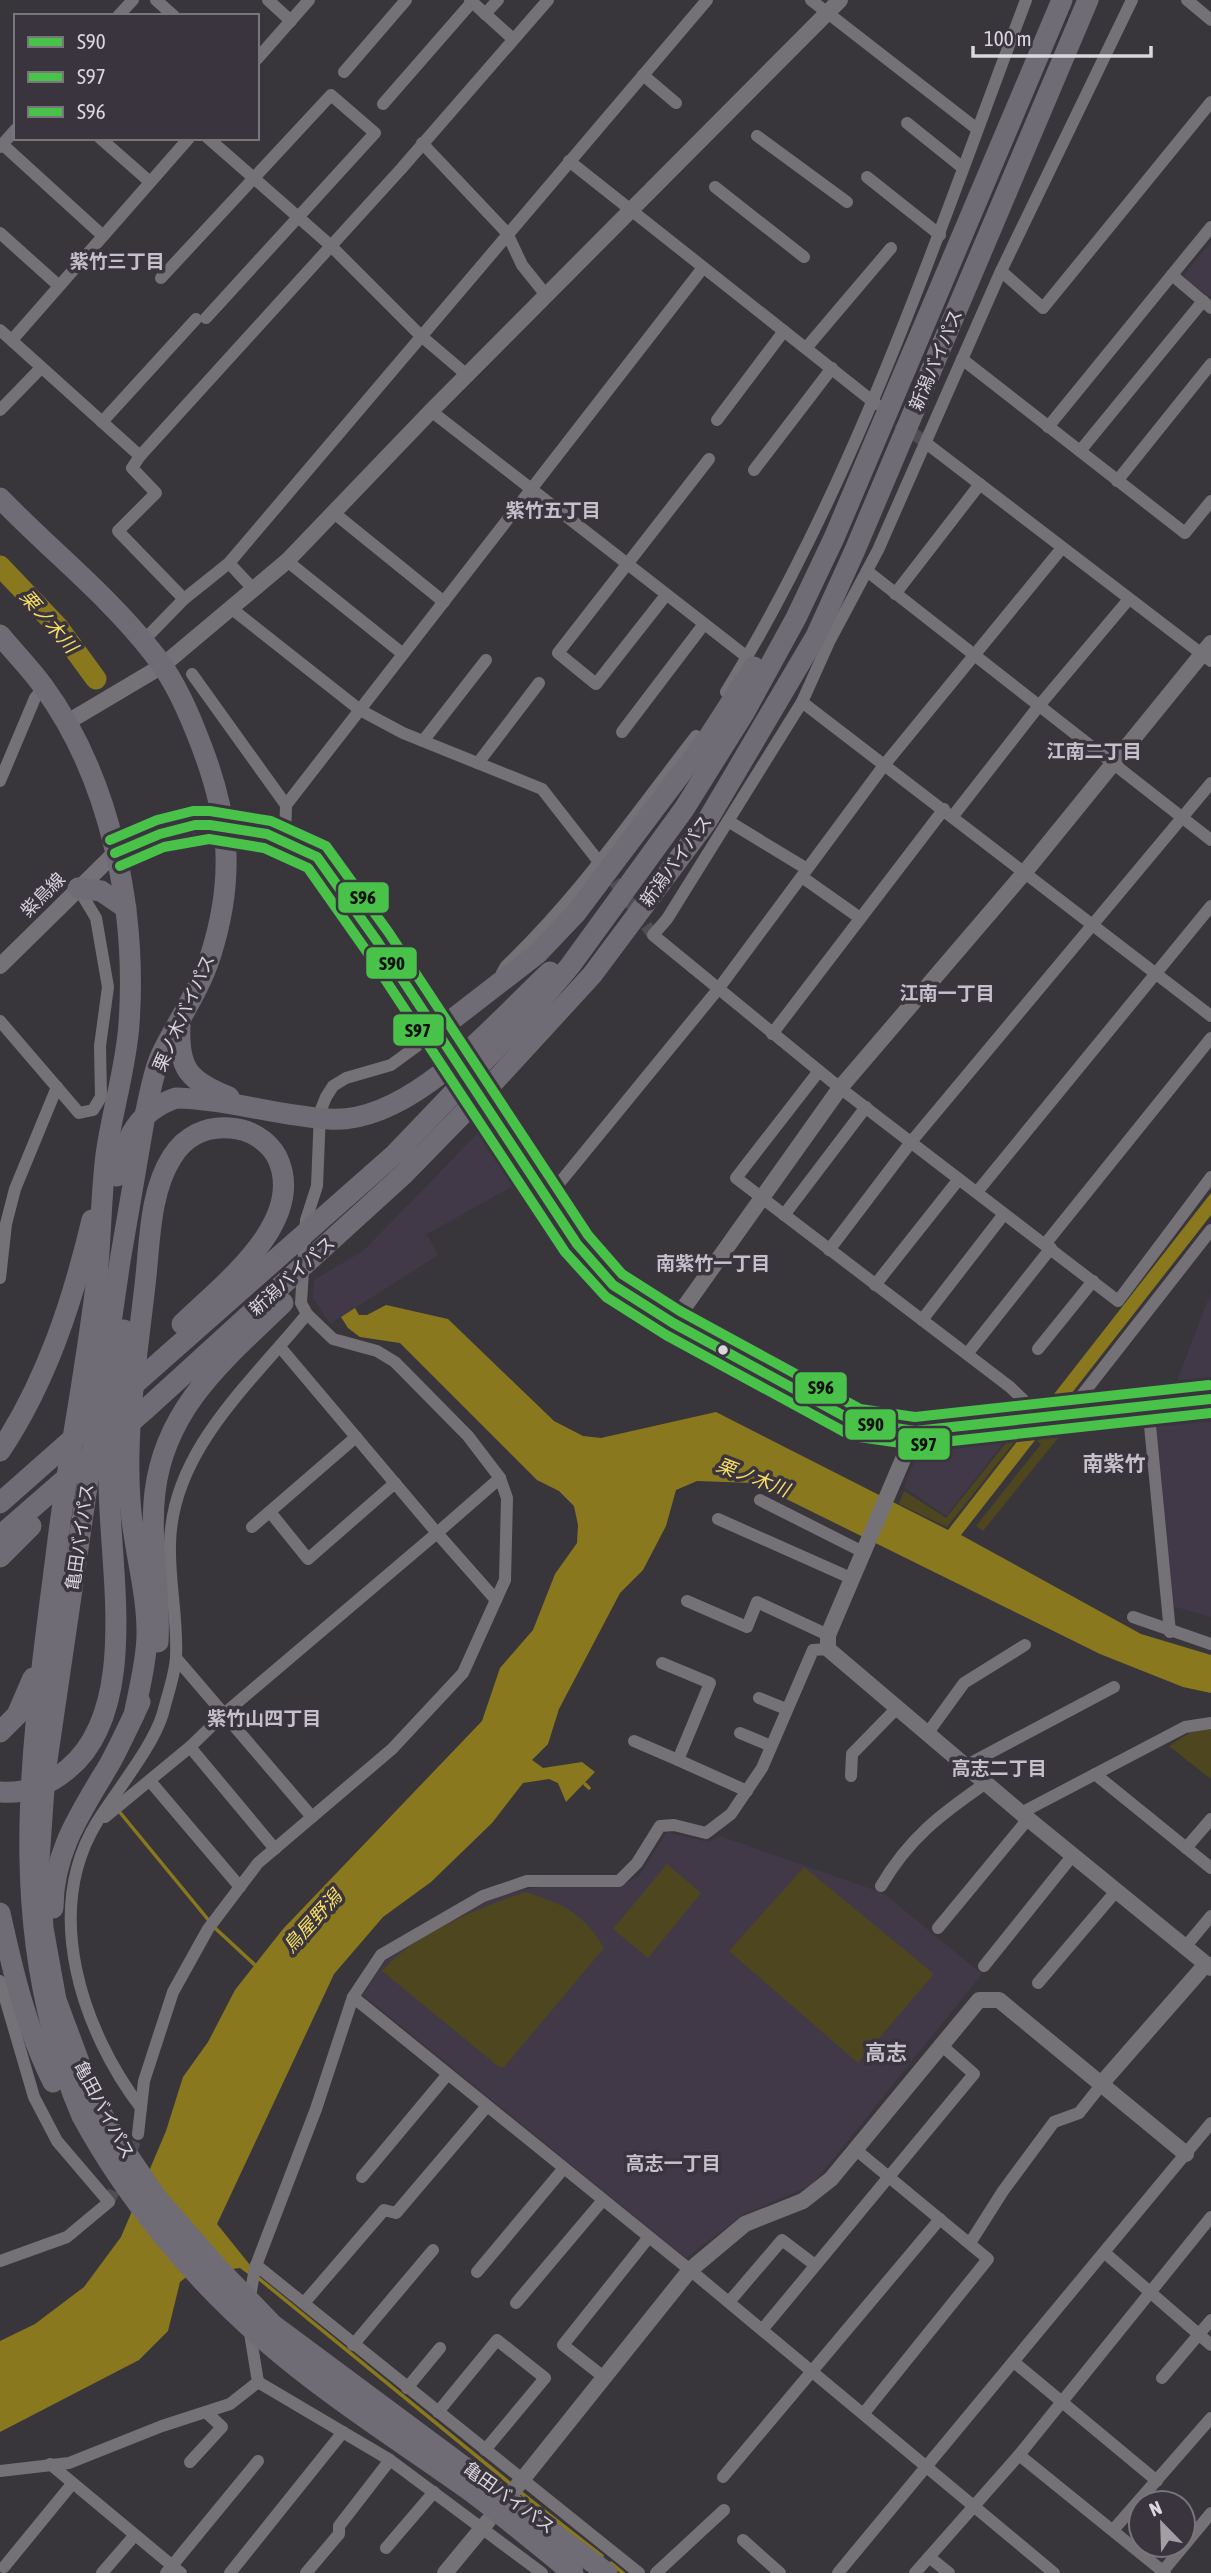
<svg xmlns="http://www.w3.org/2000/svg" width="1211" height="2573" viewBox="0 0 1211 2573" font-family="'Asap Condensed','Noto Sans JP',sans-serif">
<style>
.built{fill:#413947}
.green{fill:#4e461e}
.water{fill:#89781e}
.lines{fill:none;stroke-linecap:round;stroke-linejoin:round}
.stream{stroke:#89781e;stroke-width:3.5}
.river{stroke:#89781e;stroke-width:21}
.street-tunnel{stroke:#514e53;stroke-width:12;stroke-dasharray:12 6;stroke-linecap:butt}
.street{stroke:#757277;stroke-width:12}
.secondary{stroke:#757277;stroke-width:16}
.primary{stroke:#747178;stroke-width:19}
.highway{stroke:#706c76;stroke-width:21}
.bus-1-casing{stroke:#39343d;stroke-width:16}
.bus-2-casing{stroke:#39343d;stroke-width:16}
.bus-3-casing{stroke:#39343d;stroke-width:16}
.bus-1{stroke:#48c248;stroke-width:10}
.bus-2{stroke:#48c248;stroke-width:10}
.bus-3{stroke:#48c248;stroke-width:10}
.bus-dot{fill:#dad7dd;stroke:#39343d;stroke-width:2.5}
.labels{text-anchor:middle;stroke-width:7;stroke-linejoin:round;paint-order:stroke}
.street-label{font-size:18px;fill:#dad7dd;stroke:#39343d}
.neighbourhood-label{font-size:19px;font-weight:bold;fill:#c6c0cb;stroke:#39343d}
.water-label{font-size:19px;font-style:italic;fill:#f8df64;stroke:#39343d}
.quarter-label{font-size:21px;font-weight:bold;fill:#c6c0cb;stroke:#39343d}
.line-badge{stroke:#39343d;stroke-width:2.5}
.pale-badge-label{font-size:19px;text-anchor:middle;font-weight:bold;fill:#111}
</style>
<rect width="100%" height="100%" fill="#39363b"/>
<g class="built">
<path d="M1211,242v56l-25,-19 -1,-5z"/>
<path d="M483,1128l37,54 -93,52 11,21 -108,69 -17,-26 1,-18 49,-29z"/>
<path d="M1211,1292v94l-37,3z"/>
<path d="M1211,1406v211l-39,-11 -19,-195z"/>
<path d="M1015,1428l-69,88 -42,-29 13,-32 13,-11 44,-12z"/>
<path d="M667,1832l41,10 12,-6 163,57 99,81 -170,211 -68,29 -58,44 -323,-263 24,-37 112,-64 54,-9 67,1 19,-10z"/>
</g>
<g class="green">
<path d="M1063,1426l-1,7 -79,98 -7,-5 65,-82 -4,-3 12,-14z"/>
<path d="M1026,1427l-79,100 -48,-23 5,-13 42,27 72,-90z"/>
<path d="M1211,1728v51l-42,-33 20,-13z"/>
<path d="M667,1864l34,29 -53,65 -35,-29z"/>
<path d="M804,1867l130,107 -76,89 -129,-112z"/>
<path d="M526,1892c39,13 57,21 78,56l-100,119h-5l-117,-96c27,-34 103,-67 144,-79z"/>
</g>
<path class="water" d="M1211,1193v22l-250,320 180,99 70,21v38l-28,-6 -83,-33 -346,-171 -57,-2 -21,9 -10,36 -23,44 -23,23 -61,116 -11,35 -16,16 11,8 39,-6 13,10 -29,30 -8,-19 -9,-4 -26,4 -31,40 -61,59 -48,35 -49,57 -117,250 33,41 -2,9 -8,-6 -51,7 -9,7 -12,49 -29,29 -139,72v-91l35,-17 49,-37 37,-50 45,-106 17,-54 25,-35 27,-52 48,-61 199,-208 18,-53 33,-38 22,-56 22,-31 1,-18 -4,-19 -15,-15 -22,-11 -137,-137 -40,-6 -12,-9 -7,-11 14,-9 4,7h8l19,-10 62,14 106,102 29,15 18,2 115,-26 232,118z"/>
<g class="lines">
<g class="stream">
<path d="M585,1784l4,4"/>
<path d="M118,1810l97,118 41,38"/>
<path d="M257,2277l255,208"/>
<path d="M520,2492l82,64"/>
<path d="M611,2563l12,10"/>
</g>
<path class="river" d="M0,566l58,61 38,52"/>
<g class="street-tunnel">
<path d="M884,411l42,32"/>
<path d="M604,867l49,68"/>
<path d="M109,2202l29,-68"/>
</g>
<g class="street">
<path d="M156,0l18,16"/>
<path d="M268,0l23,21"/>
<path d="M470,0l43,39"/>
<path d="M811,0l166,129"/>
<path d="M1132,0l-131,271 -123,279 -49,92 -27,60 -135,217 -14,16 187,153 278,213 93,-124"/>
<path d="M1187,0l24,20"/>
<path d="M485,14l13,-14"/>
<path d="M118,16l15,-16"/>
<path d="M257,59l52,-59"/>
<path d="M344,72l62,-72"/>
<path d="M643,75l33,28"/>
<path d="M383,104l89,-102"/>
<path d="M907,123l56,45"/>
<path d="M757,136l90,66"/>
<path d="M100,138l50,44"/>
<path d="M208,138l122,107 90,90 47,40"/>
<path d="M422,143l85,90 15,32 24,30"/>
<path d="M2,144l100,91"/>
<path d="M0,147l16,-18"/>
<path d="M569,161l307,243"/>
<path d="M867,177l73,58"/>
<path d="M715,187l89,70"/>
<path d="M0,233l58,52"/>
<path d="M1001,271l42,37 168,-206"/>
<path d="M1172,275l39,33"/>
<path d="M161,278l170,-183 44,38 -169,185"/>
<path d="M0,330l140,126 261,-287 147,-169"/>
<path d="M12,340l177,-202"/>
<path d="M807,347l84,-99"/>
<path d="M962,359l223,174 26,-32"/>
<path d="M0,410l41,-42"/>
<path d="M431,411l316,246"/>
<path d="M717,420l67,-89"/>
<path d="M102,422l94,-103"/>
<path d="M1048,427l163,-200"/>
<path d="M926,443l285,218"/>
<path d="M1080,451l123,-150"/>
<path d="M140,456l-8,12 24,25 -38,38 66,68 -41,42"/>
<path d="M754,470l78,-102"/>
<path d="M1117,481l94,-117"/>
<path d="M334,513l110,89"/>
<path d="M287,561l116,93"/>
<path d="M229,563l25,27"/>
<path d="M867,571l344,269"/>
<path d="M895,594l85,-110"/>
<path d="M666,595l-70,89 -38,-31 151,-194"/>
<path d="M184,599l45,-36 478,-563"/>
<path d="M232,609l128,101 43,23 139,56 61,78"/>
<path d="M192,674l94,131 -1,35"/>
<path d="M726,692c132,-215 211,-457 300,-692"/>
<path d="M802,702l409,314"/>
<path d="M622,732l82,-108"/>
<path d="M423,741l63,-81"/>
<path d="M478,763l61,-80"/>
<path d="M0,781l35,-83 9,-11"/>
<path d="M286,805l416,-536"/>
<path d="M953,816l85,-109 91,-108"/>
<path d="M728,821l79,48"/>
<path d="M802,877l58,41"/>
<path d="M502,973l4,-7c74,-71 127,-149 190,-230"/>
<path d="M0,1021l79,92 14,-3 8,-13 -1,-51 8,-59 -12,-69 -18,-30"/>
<path d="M772,1034l172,-225"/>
<path d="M819,1071l-83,107 274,209 31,30"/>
<path d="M977,1192l234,-286"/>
<path d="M548,1197l171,-209 166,-224 177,-216"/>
<path d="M784,1215l82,-108"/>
<path d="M1046,1243l165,-205"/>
<path d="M829,1250l82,-108 300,-359"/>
<path d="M0,1278l6,-54 9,-35 42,-102"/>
<path d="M875,1285l84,-106"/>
<path d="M922,1320l82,-106"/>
<path d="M1038,1349l55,-68"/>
<path d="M967,1354l84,-106"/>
<path d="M1148,1405l22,227"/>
<path d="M1081,1413l1,-18 129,-165"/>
<path d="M760,1500l105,53"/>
<path d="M270,1512l38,47 87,-76"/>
<path d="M718,1519l135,60"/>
<path d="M252,1527l104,-90"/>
<path d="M496,1600l-59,-67 63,-55"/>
<path d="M687,1601l60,26 10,-25 71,33"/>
<path d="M1133,1617l78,27"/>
<path d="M176,1658l136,159"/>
<path d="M662,1663l48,20 -32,77 69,31"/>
<path d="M759,1698l27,11"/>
<path d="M740,1733l31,13"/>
<path d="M927,1734l37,-51 61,-38"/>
<path d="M634,1741l44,19"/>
<path d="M190,1747l85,102"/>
<path d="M965,1766l149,-79"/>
<path d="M1095,1774l116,94"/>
<path d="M851,1776l1,-22 45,-46"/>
<path d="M150,1781l90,106"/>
<path d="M1021,1813l164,-86 26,-4"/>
<path d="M105,1817l85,-70 35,-34 212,-180 -157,-186"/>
<path d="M1186,1848l25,-29"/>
<path d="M881,1886c28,-48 60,-72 105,-103"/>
<path d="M938,1928l90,-109"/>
<path d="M1186,1946l25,-30"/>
<path d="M984,1966l89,-111"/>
<path d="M0,1981l34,116 23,44 52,61 -42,35 -67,24"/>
<path d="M1038,1983l79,-93"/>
<path d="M353,1997l337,273 364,303"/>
<path d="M141,2108c-59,-78 -99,-196 -44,-286 19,-31 56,-75 66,-109 4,-17 12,-38 13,-56 2,-37 -7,-75 -6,-112 1,-94 81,-162 137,-231"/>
<path d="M138,2134l6,-53 29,-89 35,-63 50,-66 134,-114 71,-76 42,-93 2,-82 -7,-20 -32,-42 -73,-74 -18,-11 -44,-12 -26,-25 -6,-11 5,-83 11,-34 3,-74 6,-15 7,-11 13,-8 45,-13 45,-33"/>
<path d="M855,2149l133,110 -124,154"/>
<path d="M362,2177l86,-103"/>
<path d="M970,2243l33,-52 51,-69 25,-9 23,-29"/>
<path d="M1105,2253l106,92"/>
<path d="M256,2265l383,308"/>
<path d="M477,2272l87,-104"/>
<path d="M249,2302l6,-34 61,-159 37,-112 28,-42 102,-59 44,-15h92l18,-18 23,-37 14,-1 32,8 25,-19 31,-46 51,-118 15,-1"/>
<path d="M729,2302l53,-62 33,25"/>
<path d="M304,2303l80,-93 12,3 91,-107"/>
<path d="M516,2303l87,-103"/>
<path d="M249,2327l9,55"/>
<path d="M762,2330l212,-256 -34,-30"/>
<path d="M353,2345l80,-95"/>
<path d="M1014,2362l143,119"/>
<path d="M605,2378l-42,-33 86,-108"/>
<path d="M1162,2378l49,-58"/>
<path d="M258,2382l132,78 152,113"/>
<path d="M407,2388l33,-40"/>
<path d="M438,2412l59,-72 48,38 -60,72"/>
<path d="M1019,2455l146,118"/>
<path d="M190,2462l32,-35 -15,-14"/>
<path d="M50,2464l131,109"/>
<path d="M0,2471l69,-8 93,-37 68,-22 28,-22"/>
<path d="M723,2477l217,-258"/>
<path d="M1114,2529l97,-111"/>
<path d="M743,2540l37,33"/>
<path d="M386,2548l48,-56"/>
<path d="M929,2557l20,16"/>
<path d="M4,2567l68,-83"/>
<path d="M1163,2571l48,-58"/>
<path d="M102,2573l32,-37"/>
<path d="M166,2573l92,-112"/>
<path d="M230,2573l113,-141"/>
<path d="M306,2573l33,-39v-8l51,-66"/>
<path d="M656,2573l68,-63"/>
<path d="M838,2573l373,-450"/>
<path d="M915,2573l104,-118 192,-238"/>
</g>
<g class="secondary">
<path d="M66,723l96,-57 125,-105 144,-150 409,-411"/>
<path d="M0,966l115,-113"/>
<path d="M673,1323l167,-235 185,-216 186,-229"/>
<path d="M915,1431l-87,204v14l193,164 190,155"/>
<path d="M1101,2084l105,-120"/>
<path d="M514,2490l176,-220 55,-46 58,-23 28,-22 148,-179h20l187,154"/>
<path d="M445,2573l43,-52"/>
</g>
<path class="primary" d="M115,853l45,-19 35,-9h15l57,9 18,6 32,17 60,84 200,303 36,41 60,38 182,99 60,9 296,-32"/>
<g class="highway">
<path d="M0,498c50,52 109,98 153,155 19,23 32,51 43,79 32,78 41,139 15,222 -11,36 -33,66 -49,99 -9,18 -12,42 -17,62l-25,146 -75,513 -6,86 4,68 13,72 35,94 21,38 44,65 61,70 56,58 334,248"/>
<path d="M0,635c14,17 30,33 43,51 68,93 94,224 86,338 -3,44 -17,87 -23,131 -5,40 -5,81 -9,122 -10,88 -28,175 -39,263 -25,200 -58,386 24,576 45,83 110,161 181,223 64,56 137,102 206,151 35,26 69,55 104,83"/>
<path d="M78,888l23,3 25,17"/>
<path d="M180,1026c-2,43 9,55 49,71"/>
<path d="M436,1032l101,-78 39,-41 134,-178 44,-68"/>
<path d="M117,1176c8,-38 21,-65 59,-78 52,1 102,18 153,21 81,6 166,-96 221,-147"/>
<path d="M0,1451c46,-68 73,-151 92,-231"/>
<path d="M0,1503l395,-349 136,-142 39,-46 114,-157 60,-96 52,-95 38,-80 228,-538"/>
<path d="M0,1536l147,-128 257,-234 87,-89 101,-110 115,-154 109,-185 39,-86 233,-550"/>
<path d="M0,1557l31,-31"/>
<path d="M158,1642c3,-50 -9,-101 -3,-150 10,-85 71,-134 128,-189"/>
<path d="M134,1715c5,-25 12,-51 13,-78 1,-45 -14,-90 -17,-136 -5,-72 7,-145 15,-216 5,-41 4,-92 27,-128 13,-21 34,-31 58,-29 19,1 38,12 47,29 31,64 -55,128 -95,167"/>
<path d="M0,1732l17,-17 16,-37"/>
<path d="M0,1792c26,2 48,-6 68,-23 75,-62 39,-211 41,-296 2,-48 10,-96 15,-143"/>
<path d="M53,1908c0,-56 28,-96 56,-143 11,-20 21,-42 31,-63"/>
<path d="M0,1913c13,59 26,115 53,169"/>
</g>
<g class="bus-1-casing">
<path id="bus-1" d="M115,853l45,-19 35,-9h15l57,9 50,23 60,84 200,303 36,41 60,38 182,99 60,9 296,-32"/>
</g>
<g class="bus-2-casing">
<path id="bus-2" d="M120,866l44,-19 45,-8 55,9 44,20 57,81 200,303 41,45 60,38 186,101 63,9 296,-32"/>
</g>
<g class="bus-3-casing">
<path id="bus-3" d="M110,840l47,-20 36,-9h17l61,10 55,25 63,87 199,302 34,39 58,37 180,98 55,8 294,-32"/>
</g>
<use href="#bus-1" class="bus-1"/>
<use href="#bus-2" class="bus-2"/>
<use href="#bus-3" class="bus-3"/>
</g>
<circle class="bus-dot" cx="723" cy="1350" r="6"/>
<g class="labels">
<g class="street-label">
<text transform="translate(936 360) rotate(-67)" y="6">新潟バイパス</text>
<text transform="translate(676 861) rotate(-54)" y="6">新潟バイパス</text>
<text transform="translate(43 895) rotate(-45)" y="6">紫鳥線</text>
<text transform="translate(184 1013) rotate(-66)" y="6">栗ノ木バイパス</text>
<text transform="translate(292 1276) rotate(-42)" y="6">新潟バイパス</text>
<text transform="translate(80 1537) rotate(-82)" y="6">亀田バイパス</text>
<text transform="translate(104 2110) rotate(62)" y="6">亀田バイパス</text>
<text transform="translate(509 2498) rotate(36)" y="6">亀田バイパス</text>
</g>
<g class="neighbourhood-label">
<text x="117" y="268">紫竹三丁目</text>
<text x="553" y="517">紫竹五丁目</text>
<text x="1094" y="758">江南二丁目</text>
<text x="947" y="1000">江南一丁目</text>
<text x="713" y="1270">南紫竹一丁目</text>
<text x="264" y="1725">紫竹山四丁目</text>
<text x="999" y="1775">高志二丁目</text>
<text x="673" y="2170">高志一丁目</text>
</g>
<g class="water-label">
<text transform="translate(49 621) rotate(49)" y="7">栗ノ木川</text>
<text transform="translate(753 1477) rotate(21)" y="7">栗ノ木川</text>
<text transform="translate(312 1921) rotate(-48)" y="7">鳥屋野潟</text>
</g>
<g class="quarter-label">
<text x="1114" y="1471">南紫竹</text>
<text x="886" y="2060">高志</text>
</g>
</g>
<g class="line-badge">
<rect x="337" y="881" width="53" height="33" rx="7" fill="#48c248"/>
<rect x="365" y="946" width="53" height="34" rx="7" fill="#48c248"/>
<rect x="392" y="1013" width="53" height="34" rx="7" fill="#48c248"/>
<rect x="794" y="1371" width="54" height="34" rx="7" fill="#48c248"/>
<rect x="844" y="1408" width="53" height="33" rx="7" fill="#48c248"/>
<rect x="897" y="1427" width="54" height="34" rx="7" fill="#48c248"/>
</g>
<g class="pale-badge-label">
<text x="363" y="904">S96</text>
<text x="392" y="970">S90</text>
<text x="418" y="1037">S97</text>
<text x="821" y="1394">S96</text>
<text x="871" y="1431">S90</text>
<text x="924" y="1451">S97</text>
</g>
<rect x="14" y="14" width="245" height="126" fill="#39343d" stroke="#79757d" stroke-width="2"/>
<rect x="28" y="37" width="35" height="10" fill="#48c248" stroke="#79757d" stroke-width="2"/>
<text x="77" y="49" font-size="21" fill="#dad7dd">S90</text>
<rect x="28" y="72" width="35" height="10" fill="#48c248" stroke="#79757d" stroke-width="2"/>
<text x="77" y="84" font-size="21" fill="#dad7dd">S97</text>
<rect x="28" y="107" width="35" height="10" fill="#48c248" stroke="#79757d" stroke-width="2"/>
<text x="77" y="119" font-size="21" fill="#dad7dd">S96</text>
<g transform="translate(1162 2524) rotate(337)"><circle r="33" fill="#39343d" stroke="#79757d" stroke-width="2"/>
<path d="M0-5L12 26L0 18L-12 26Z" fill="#a29fa4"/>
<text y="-10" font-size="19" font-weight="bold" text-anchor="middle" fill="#dad7dd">N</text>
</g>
<path d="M973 46v10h178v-10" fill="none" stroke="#dad7dd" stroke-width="3.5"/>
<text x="984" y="46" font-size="21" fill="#dad7dd" stroke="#39343d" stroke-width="5" paint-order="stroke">100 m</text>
</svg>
